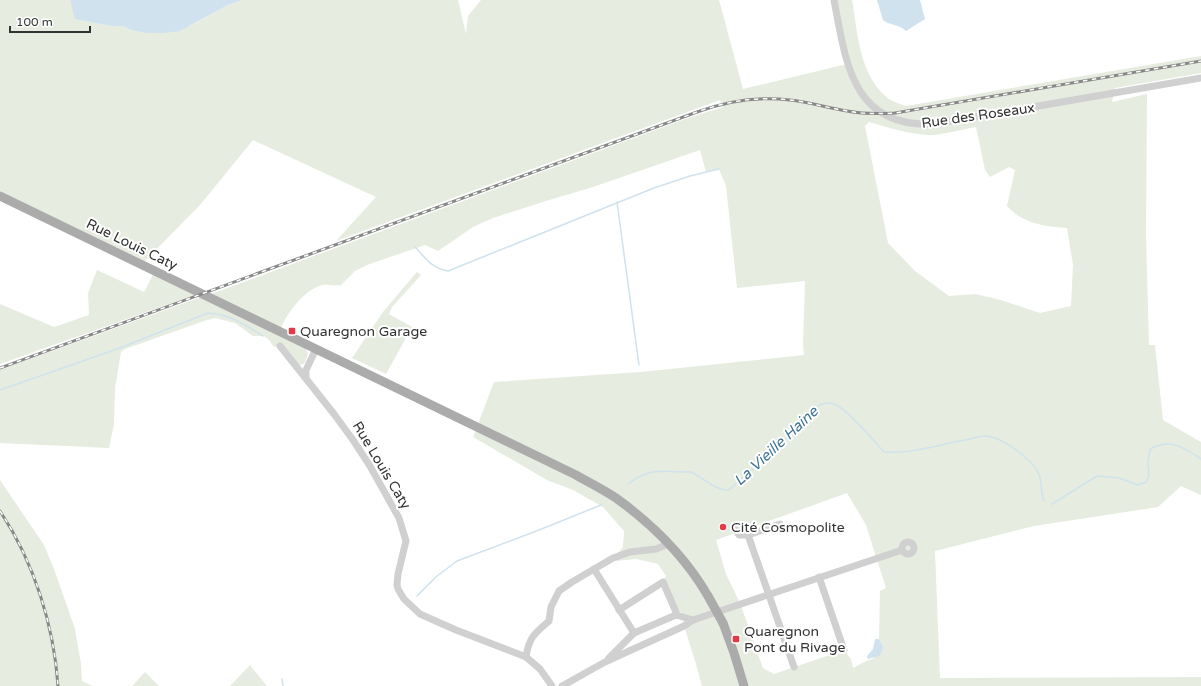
<svg xmlns="http://www.w3.org/2000/svg" width="1201" height="686" viewBox="0 0 1201 686" font-family="'Varela Round',sans-serif">
<style>
.green{fill:#e6ecdf;fill-rule:evenodd}
.water{fill:#cfe2ee}
.lines{fill:none;stroke-linecap:round;stroke-linejoin:round}
.stream{stroke:#cfe2ee;stroke-width:1.5}
.minor{stroke:#d0d0d0;stroke-width:7}
.major{stroke:#ababab;stroke-width:9}
.rail-casing{stroke:#888;stroke-width:3}
.rail{stroke:#fff;stroke-width:1.5;stroke-dasharray:4.5;stroke-linecap:butt}
.major-bridge{stroke:#ababab;stroke-width:9}
.poi-dot{fill:#e63946;stroke:#fff;stroke-width:1.5}
.labels{text-anchor:middle;stroke-width:4;stroke-linejoin:round;paint-order:stroke}
.street-label{font-size:14px;fill:#333;stroke:#fff}
.poi-label{font-size:14px;fill:#333;stroke:#fff;text-anchor:start}
.water-label{font-size:15px;font-style:italic;fill:#3f7597;stroke:#fff}
</style>
<rect width="100%" height="100%" fill="#fff"/>
<g class="green">
<path d="M0,0h70l6,19 35,7h12l8,4 15,3h18l26,-7 38,-21 14,-5h216l8,34 2,-18 13,-16h238l24,89 104,-25 -13,-64h18c6,34 7,76 37,99 4,3 12,5 17,7l295,-50v17l-86,15 -3,14 35,-8 -1,140 3,111h6l8,75 38,22v53l-20,-9 -23,21 -124,19 -99,25 5,127 261,-1v9h-499l-6,-22 -12,-38 9,-6 -13,-8 -17,-31 3,-5 -8,-12 -22,-5 -21,2 -2,-3 10,-11 1,-16 -21,-24 -30,-17 -26,-10 -74,-43 21,-55 147,-10 163,-17 -1,-11 2,-63 -68,7 -11,-102 -7,-17 -13,3 -6,-22 -107,37 -44,13 -56,18 -20,9 -35,24 -13,-6 -58,20 -12,6 -14,14c-6,1 -14,-1 -19,0 -17,4 -35,28 -41,43l-70,-34 477,-176 35,-11 -3,-7 -384,141 40,-44 -123,-57 -53,65 -55,56 -145,-69zM869,122c21,6 42,13 64,13 14,-1 29,-6 43,-8l9,43 5,7 19,-10 6,3 -8,36c16,18 37,20 60,22l6,37 -2,41 -31,7 -39,-13 -26,-6 -26,2 -34,-25 -27,-28 -23,-117zM847,493l19,32 20,63 -6,3 -1,48 3,4 -9,16c-7,1 -13,6 -20,9l-2,-9 -7,-9 -70,24 -11,-6 -23,-65 -14,-29 -10,-34z"/>
<path d="M97,270l47,22 10,-19 43,21 -197,70v-60l54,23 35,-12 -1,-22z"/>
<path d="M417,272l4,3 -29,32 -3,7 23,13 -26,47 -34,-16 31,-46z"/>
<path d="M201,297l104,51c5,5 2,10 -1,16l-6,1 -18,-21 -6,3 -5,-7 -5,-4h-11l-18,-13 -20,-5 -11,3 -79,28 -4,3 -6,36 -1,36 -5,24 -109,-5v-73z"/>
<path d="M0,480l44,65 10,24 21,60 6,35 1,17 11,5h-93z"/>
<path d="M250,665l17,21h-37z"/>
<path d="M145,672l14,14h-27z"/>
</g>
<g class="water">
<path d="M70,0h172l-14,5 -48,26 -16,2h-18l-15,-3 -8,-4h-12l-36,-7z"/>
<path d="M877,0h43l5,19 -19,12c-7,-7 -15,-5 -23,-11z"/>
<path d="M875,639h4c5,7 5,11 0,17l-11,3 -1,-3 6,-7z"/>
</g>
<g class="lines">
<g class="stream">
<path d="M617,202l22,163"/>
<path d="M415,247c10,11 18,22 33,24l206,-83 36,-12 29,-7"/>
<path d="M0,390l117,-41 91,-36c24,2 36,11 55,23"/>
<path d="M628,484c18,-14 31,-14 53,-12 4,0 9,-1 12,1 12,6 23,18 36,17l82,-74c4,-11 14,-16 25,-11 11,4 39,37 48,47 28,2 53,-7 81,-12 6,-1 14,-4 21,-4 16,1 44,22 52,36 5,9 2,20 6,29"/>
<path d="M1052,504l45,-28 22,2 19,7 8,-3 3,-6 -1,-15 2,-12c21,-11 33,-2 51,10"/>
<path d="M417,596l20,-20 20,-15 77,-29 67,-27"/>
<path d="M282,679l1,7"/>
</g>
<g class="minor">
<path d="M834,0c12,63 18,128 100,124l267,-46"/>
<path d="M280,346l54,68 19,26 17,26 29,52 7,23 -8,33 -1,11 1,4 6,10 16,15 36,16 70,27 14,12 12,17"/>
<path d="M306,378v-8l10,-21"/>
<path d="M734,528l5,7h9l46,132"/>
<path d="M748,535l32,-11"/>
<circle cx="908" cy="548" r="6"/>
<path d="M594,569l40,64"/>
<path d="M819,577l25,73"/>
<path d="M676,615l17,5"/>
<path d="M526,657c3,-20 9,-24 23,-36l2,-14 8,-16 13,-9 41,-24 17,-6 26,-3 12,-5"/>
<path d="M609,658l25,-25 42,-18v-3l-13,-30 -44,28"/>
<path d="M562,686l43,-24 79,-36 9,-6 209,-70"/>
</g>
<g class="major">
<path d="M0,196l576,279c14,8 28,15 40,23 36,26 70,60 92,98"/>
<path d="M723,623l11,30 10,33"/>
</g>
<g class="rail-casing">
<g id="rail">
<path d="M0,368l697,-256c30,-11 61,-16 93,-12 19,2 38,8 57,11 16,3 32,3 48,2l306,-52"/>
<path d="M0,511c34,51 54,115 58,175"/>
</g>
</g>
<use href="#rail" class="rail"/>
<path class="major-bridge" d="M708,596l15,27"/>
</g>
<g class="poi-dot">
<rect x="288" y="327" width="8" height="8" rx="2"/>
<circle cx="723" cy="527" r="4"/>
<rect x="732" y="635" width="8" height="8" rx="2"/>
</g>
<g class="labels">
<g class="street-label">
<text transform="translate(978 115) rotate(-8)" y="5">Rue des Roseaux</text>
<text transform="translate(132 244) rotate(26)" y="5">Rue Louis Caty</text>
<text transform="translate(382 465) rotate(59)" y="5">Rue Louis Caty</text>
</g>
<g class="poi-label">
<text x="300" y="336">Quaregnon Garage</text>
<text x="731" y="532">Cité Cosmopolite</text>
<text x="744" y="636">Quaregnon<tspan x="744" dy="16">Pont du Rivage</tspan></text>
</g>
<g class="water-label">
<text transform="translate(776 446) rotate(-43)" y="5">La Vieille Haine</text>
</g>
</g>
<path d="M10 26v6h80v-6" fill="none" stroke="#333333" stroke-width="2"/>
<text x="16" y="26" font-size="12" fill="#333333" stroke="#ffffff" stroke-width="3" paint-order="stroke">100 m</text>
</svg>
